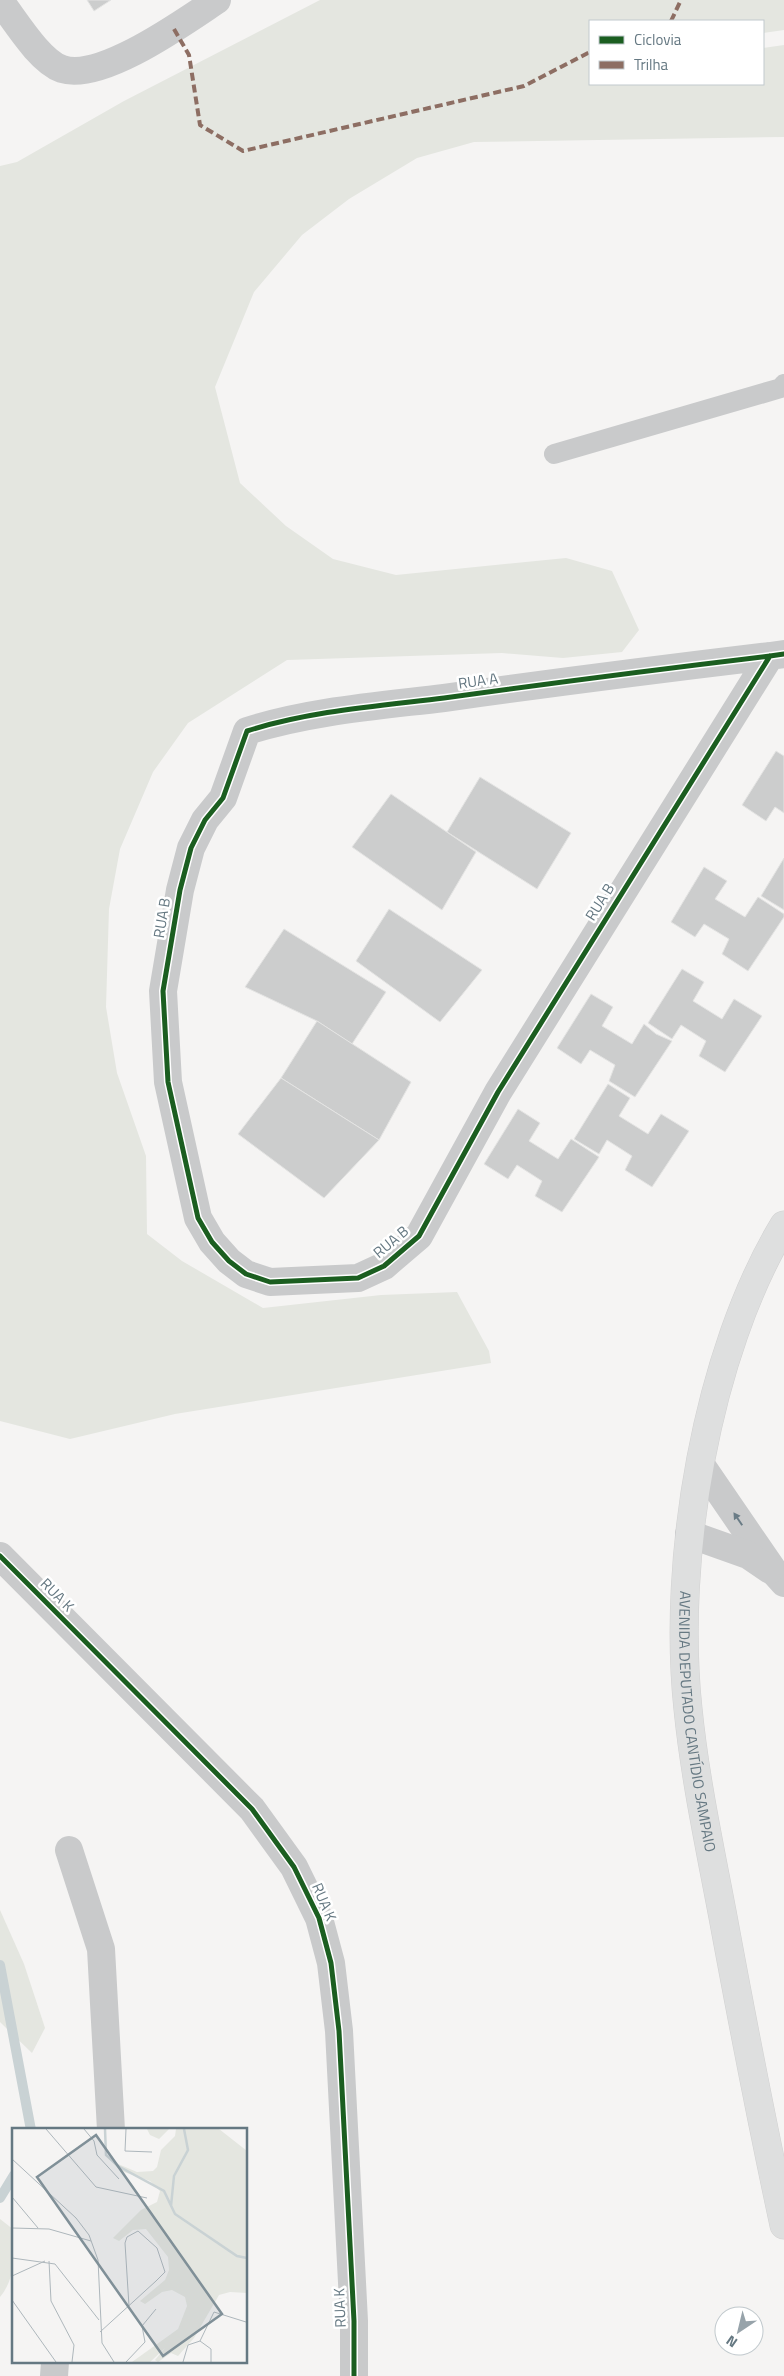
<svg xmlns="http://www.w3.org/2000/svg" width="784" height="2376" viewBox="0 0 784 2376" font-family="'Titillium Web',sans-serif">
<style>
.green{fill:#e4e6e0}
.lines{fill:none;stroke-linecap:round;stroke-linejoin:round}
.stream{stroke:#c9d2d4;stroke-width:10}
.building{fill:#cccdcd;stroke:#e4e4e3}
.primary-casing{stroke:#d1d1d1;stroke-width:29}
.lane{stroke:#c9cacb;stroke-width:20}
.street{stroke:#c9cacb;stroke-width:28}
.primary{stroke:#dedfdf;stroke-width:28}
.quiet{stroke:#8d6e63;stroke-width:4;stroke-dasharray:8 4;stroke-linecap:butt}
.cycleway-casing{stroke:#fff;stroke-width:8}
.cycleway{stroke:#1b5e20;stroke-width:5}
.oneway{fill:#6a7c86}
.labels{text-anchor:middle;stroke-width:5;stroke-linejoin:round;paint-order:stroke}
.street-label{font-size:15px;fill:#657882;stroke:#fff}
.inset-river{fill:none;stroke:#c9d2d4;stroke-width:2.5}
.inset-road{fill:none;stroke:#aeb7bc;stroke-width:1}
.view{fill:#809098;fill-opacity:0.15;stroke:#809098;stroke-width:2.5}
.inset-edge{fill:none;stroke:#657882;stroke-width:2.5}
</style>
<rect width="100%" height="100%" fill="#f5f4f3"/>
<g class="green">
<path d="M320,0h464v30l-21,3v-12h-173v63h173v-36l21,-3v92l-310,5 -57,16 -68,41 -47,36 -48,57 -39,95 25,96 46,43 47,33 63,16 170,-17 46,13 27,59 -17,22 -59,6 -61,-5 -215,7 -99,63 -35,49 -33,77 -11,60 -3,98 11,66 29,83 1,78 35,27 81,47 118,-13 76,-3 32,59 2,12 -316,51 -105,25 -70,-18v-1255l17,-4 107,-61z"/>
<path d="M0,1910l24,54 21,64 -13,25 -32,-31z"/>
<path d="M0,2219l14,11c0,23 2,48 -14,67z"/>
</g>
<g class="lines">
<g class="stream">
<path d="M0,1965l31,165"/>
<path d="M0,2198l14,-23"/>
</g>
</g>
<g class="building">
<path d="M87,0h24l-17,11z"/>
<path d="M776,751l8,5v57l-9,-6 -9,14 -24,-16z"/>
<path d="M480,777l91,56 -34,56 -90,-57z"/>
<path d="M391,794l85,58 -34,58 -90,-63z"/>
<path d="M784,858v52l-23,-14z"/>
<path d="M704,867l23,14 -12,18 30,18 13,-20 26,17v3l-36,54 -26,-17 7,-15 -25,-15 -9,13 -24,-15z"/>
<path d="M389,909l93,61 -42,52 -84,-61z"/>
<path d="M284,929l102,63 -34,52 -35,-23 -72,-34z"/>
<path d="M682,969l22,13 -11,19 29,18 12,-20 28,17 -37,56 -26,-16 7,-15 -25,-16 -9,14 -24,-16z"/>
<path d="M591,994l22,13 -11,19 30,18 12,-20 12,10 16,7 -37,56 -26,-16 6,-16 -25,-15 -9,14 -24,-16z"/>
<path d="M317,1021l94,61 -32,58 -98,-62z"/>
<path d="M281,1078l98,62 -55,58 -86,-64z"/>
<path d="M608,1084l22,14 -11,18 29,18 13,-20 28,17 -37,56 -27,-17 7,-14 -25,-16 -8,14 -25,-15z"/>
<path d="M518,1109l22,14 -11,18 29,18 13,-20 28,18 -37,55 -27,-16 7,-15 -25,-16 -9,14 -24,-15z"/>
</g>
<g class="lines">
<g class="primary-casing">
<g id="primary">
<path id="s1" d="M784,1225c-78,129 -112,335 -96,484 7,70 22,139 35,208 19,103 39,206 61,308"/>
</g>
</g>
<path class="lane" d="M554,454l227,-66 3,-4"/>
<g class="street">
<path d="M0,1c15,19 39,60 62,68 39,13 122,-47 155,-69"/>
<path d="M770,656l-272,436 -79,144 -35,30 -26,12 -88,4 -24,-8 -17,-13 -17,-19 -14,-24 -30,-136 -5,-91 17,-101 11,-42 14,-28 18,-22 24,-67c63,-20 131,-25 197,-33 108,-15 217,-29 326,-42l14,-2"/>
<path d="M701,1465l74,108 9,10"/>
<path d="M689,1534l59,21 22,15"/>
<path d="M0,1556l252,253 42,58 25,51 12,45 8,68 15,290v55"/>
<path d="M69,1850l32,99 10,181"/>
<path d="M54,2376l1,-14"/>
</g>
<use href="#primary" class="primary"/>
<g class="quiet">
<path d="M671,21l10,-21"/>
<path d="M174,29l15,26 11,70 43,26 281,-65 66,-34"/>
</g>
<g class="cycleway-casing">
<g id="cycleway">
<path d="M770,656l-272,436 -79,144 -35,30 -26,12 -88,4 -24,-8 -17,-13 -17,-19 -14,-24 -30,-136 -5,-91 17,-101 11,-42 14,-28 18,-22 24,-67c63,-20 131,-25 197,-33 108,-15 217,-29 326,-42l14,-2"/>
<path d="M0,1556l252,253 42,58 25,51 12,45 8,68 15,290v55"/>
</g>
</g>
<use href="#cycleway" class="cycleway"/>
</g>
<defs><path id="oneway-solid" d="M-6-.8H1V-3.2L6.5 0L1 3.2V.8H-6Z" transform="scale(1.25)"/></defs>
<use class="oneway" href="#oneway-solid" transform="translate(738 1519) rotate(-124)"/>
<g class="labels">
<g class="street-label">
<text transform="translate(478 681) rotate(-8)" y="5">RUA A</text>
<text transform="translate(600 902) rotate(-58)" y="5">RUA B</text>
<text transform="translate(162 918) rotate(-81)" y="5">RUA B</text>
<text transform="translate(391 1242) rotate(-40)" y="5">RUA B</text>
<text transform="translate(57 1595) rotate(45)" y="5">RUA K</text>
<text dy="5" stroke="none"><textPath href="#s1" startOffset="514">AVENIDA DEPUTADO CANTÍDIO SAMPAIO</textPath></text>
<text transform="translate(324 1902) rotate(67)" y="5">RUA K</text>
<text transform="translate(340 2308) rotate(-92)" y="5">RUA K</text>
</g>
</g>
<g transform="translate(12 2128)">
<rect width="235" height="235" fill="#f5f4f3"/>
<path d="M135,1h22l-10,10 -9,-4zM164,1h43l28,22v142l-17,-1 -11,3 -25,43 -16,18 -7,-3 -13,9 -3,-2 10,-12 -15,14h-18l46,-33 9,-23 -2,-9 -13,-7 -10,2 -17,12 -5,-3 25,-21 4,-10 -1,-13 -22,-28 -13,1 -14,11 -6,-3 28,-28 16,-8 3,-11 -10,-10 -29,-10 -10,-10 26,11 16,-1 4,-4 4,-17 14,-14z" fill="#e4e6e0"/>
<path class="inset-river" d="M93,1l1,26 12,11 46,25 11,23 62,42 10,2M159,78l3,-30 14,-26 -4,-21"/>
<path class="inset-road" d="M34,1l50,58 51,11M72,1l10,12 3,14 22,24M114,1l-1,22 27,1M0,31l64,59 13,17 9,25 4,83 12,19M0,69l26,31M0,100l37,1 42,12M0,130l43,6 44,56M37,133l2,40 23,44 -2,17M0,148l33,-15M0,172l44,62M88,204l56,-51 9,-9 -8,-24 -19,-17 -11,6 -2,6 4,63M188,213l14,-29 32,10M114,234l19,-20 -3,-16 14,-17M171,234l5,-17 12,-4 11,8v13"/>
<path class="view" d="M84,7l126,179 -59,42 -126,-179z"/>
<rect width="235" height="235" class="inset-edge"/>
</g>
<rect x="589" y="20" width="175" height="65" fill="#ffffff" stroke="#c1c9cd"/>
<rect x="599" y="36" width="25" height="8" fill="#1b5e20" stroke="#c1c9cd"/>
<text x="634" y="45" font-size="15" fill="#657882">Ciclovia</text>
<rect x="599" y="61" width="25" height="8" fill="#8d6e63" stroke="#c1c9cd"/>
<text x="634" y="70" font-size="15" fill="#657882">Trilha</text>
<g transform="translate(739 2331) rotate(215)"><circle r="24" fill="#ffffff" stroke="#c1c9cd"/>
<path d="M0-4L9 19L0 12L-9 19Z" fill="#97a3aa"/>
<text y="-8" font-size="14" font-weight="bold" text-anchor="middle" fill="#657882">N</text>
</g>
</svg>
